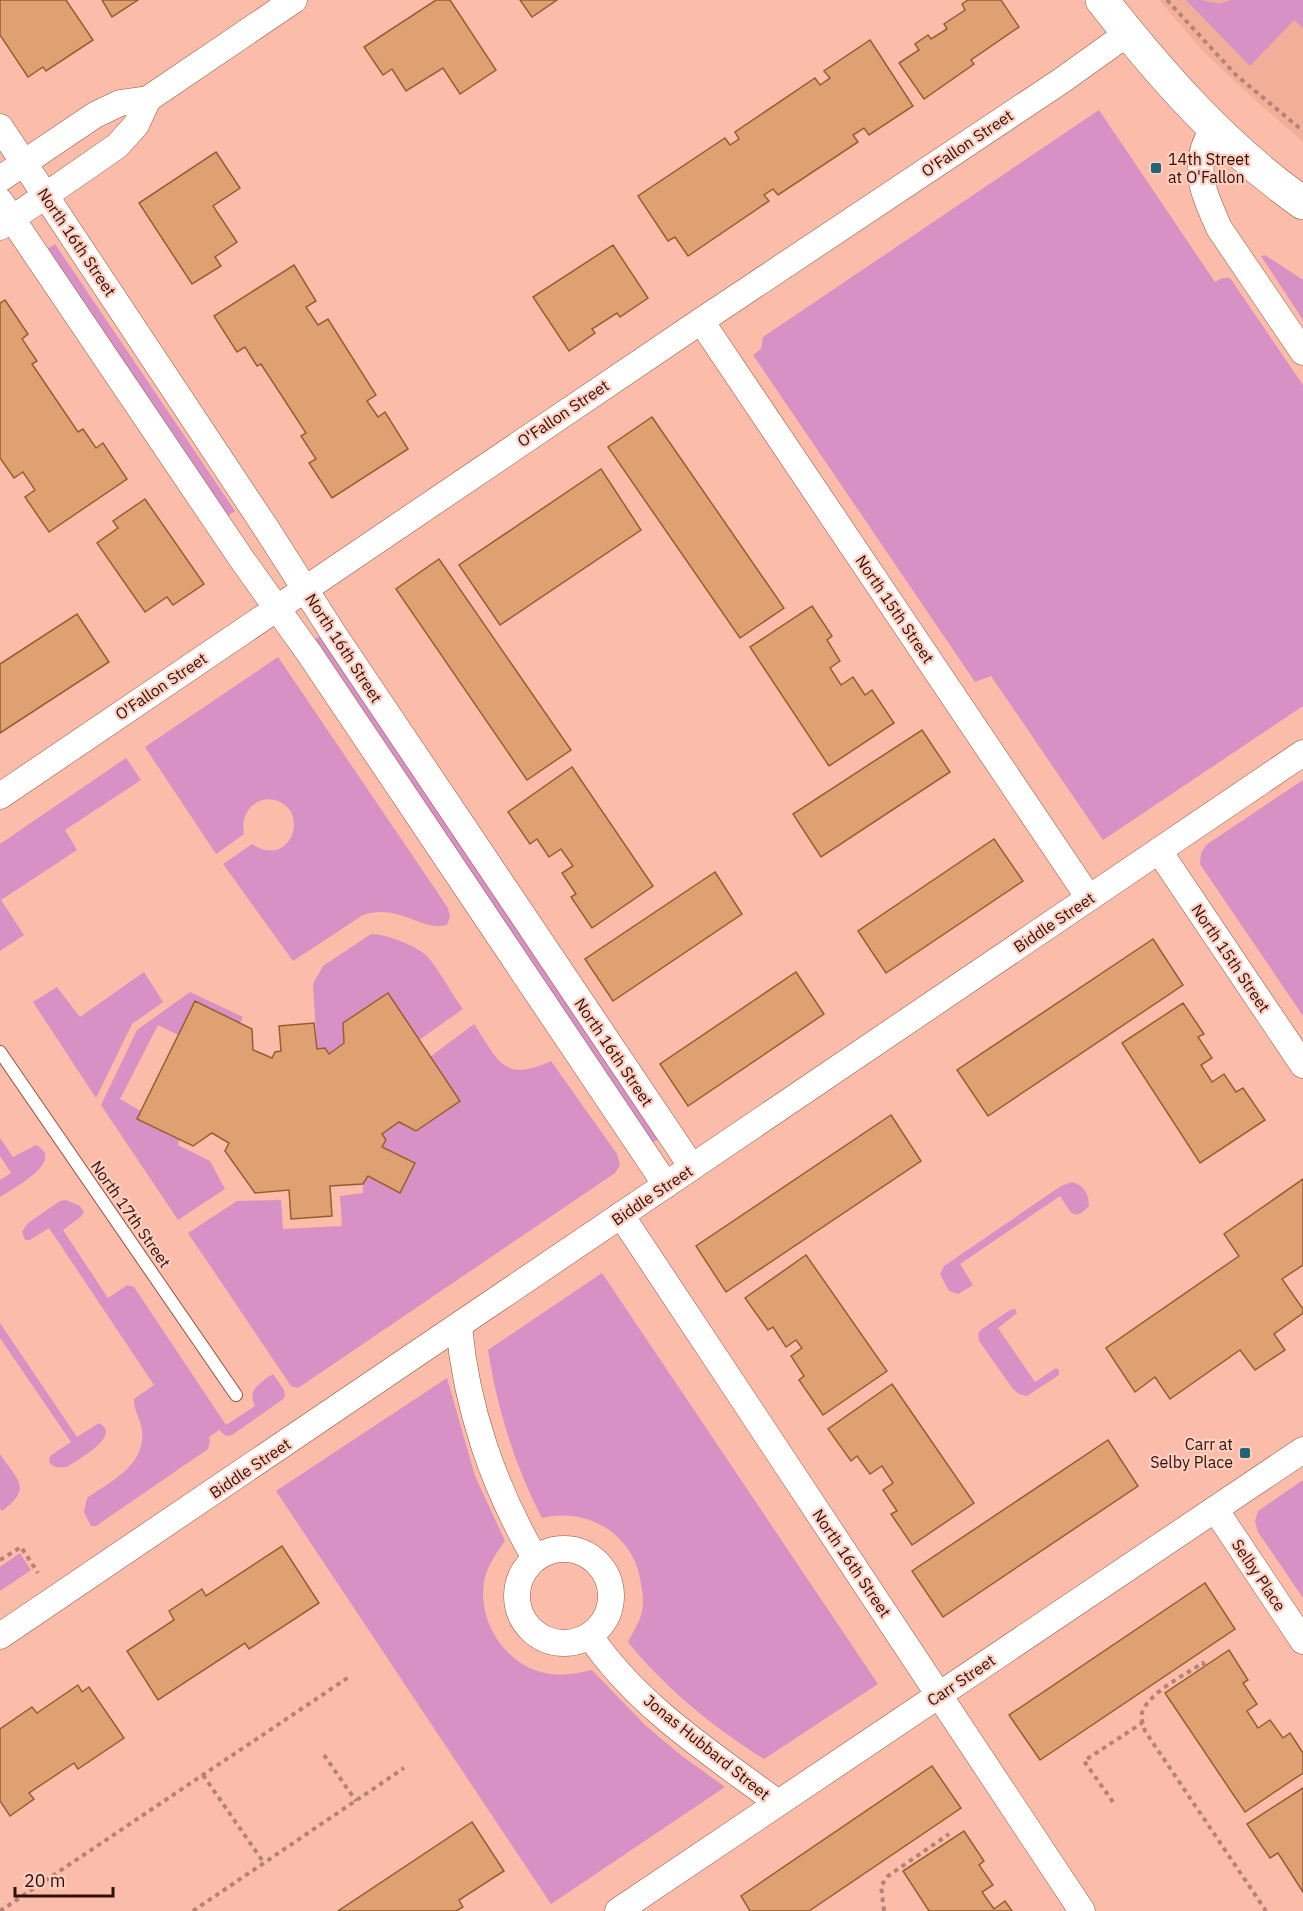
<svg xmlns="http://www.w3.org/2000/svg" width="1303" height="1911" viewBox="0 0 1303 1911" font-family="'IBM Plex Sans',sans-serif">
<style>
.built{fill:#f1ae99}
.green{fill:#d891c5}
.building{fill:#dfa072;stroke:#975e30;stroke-width:1.5}
.lines{fill:none;stroke-linecap:round;stroke-linejoin:round}
.service-casing{stroke:#97533f;stroke-width:14}
.minor-casing{stroke:#97533f;stroke-width:27}
.secondary-casing{stroke:#97533f;stroke-width:34}
.path{stroke:#b58373;stroke-width:4;stroke-dasharray:4.5 4.5;stroke-linecap:butt}
.service{stroke:#fff;stroke-width:12}
.minor{stroke:#fff;stroke-width:26}
.secondary{stroke:#fff;stroke-width:33}
.poi-dot{fill:#1f6575;stroke:#fecec0;stroke-width:2}
.labels{text-anchor:middle;stroke-width:4.5;stroke-linejoin:round;paint-order:stroke}
.street-label{font-size:16px;fill:#2e120a;stroke:#fecec0}
.poi-label{font-size:16px;fill:#2e120a;stroke:#fecec0;text-anchor:start}
</style>
<rect width="100%" height="100%" fill="#fbbdaa"/>
<path class="built" d="M1159,0h144v142l-49,-43 -51,-48z"/>
<g class="green">
<path d="M1186,0c5,0 11,0 15,0 10,2 19,6 29,0h73v28l-9,-8 -44,46z"/>
<path d="M1099,110l116,172 7,-4h8l73,107v321l-200,134 -112,-164 -16,6 -222,-327 8,-6 2,-12z"/>
<path d="M55,244l180,267 -9,6 -180,-267z"/>
<path d="M1265,255l38,25v40l-42,-64z"/>
<path d="M320,637l4,3 333,495v5l-4,2 -4,-3 -334,-496 1,-5z"/>
<path d="M278,657l170,251 2,9 -3,8c-26,7 -48,-22 -84,-10l-70,46 -70,-97 29,-20c38,26 60,-33 23,-44 -7,-2 -16,0 -22,5 -9,8 -11,18 -9,29l-28,20 -71,-107z"/>
<path d="M126,758l15,22 -76,50 12,20 -76,50 23,35 -24,16v-107z"/>
<path d="M1303,780v236l-103,-152 1,-11 5,-8z"/>
<path d="M371,934c16,0 46,12 57,23 13,16 23,36 35,52l-44,31 -75,3 -15,11 -4,-6 -8,1 -4,-65 10,-18z"/>
<path d="M144,972l19,30 -31,22 -36,74 -63,-96 24,-15 23,30z"/>
<path d="M190,992l53,25 -3,6 -45,-22 -17,34 -20,-10 -38,74 21,12 39,28 -2,6 32,16 15,28 -47,31 -77,-115 36,-75z"/>
<path d="M474,1024c25,37 29,59 77,37l66,93 3,11 -5,8 -317,215 -7,-2 -103,-153 49,-32 44,-1 2,29 59,-3 -2,-30 23,-3v-9l5,-8 32,17 15,-30 -33,-16 4,-7 -4,-6 48,-77z"/>
<path d="M0,1138l13,19 23,-12c31,16 -24,44 -36,52v-17l11,-7 -11,-17z"/>
<path d="M1072,1182c12,3 17,12 17,24 -17,18 -19,4 -29,-10l-100,68 13,21 -15,9 -9,-3 -9,-17 4,-8 117,-80z"/>
<path d="M66,1200l14,6 4,6 -2,4 -19,14 45,68 19,-13 7,2 92,138 29,-19c-9,-16 6,-24 18,-32l11,16 1,6 -3,4 -50,35 -6,1 -7,-6 -10,7 1,4 -2,8 -112,77h-5l-7,-14 3,-14c24,-17 59,-33 55,-68 -1,-11 -9,-20 -8,-31l20,-14 -105,-157 -19,12h-5l-3,-8 6,-9 32,-22z"/>
<path d="M602,1273l276,411 -114,75c-51,-32 -98,-70 -136,-117 5,-10 11,-19 14,-30 2,-9 1,-18 -1,-28 -6,-49 -52,-77 -99,-66 -27,-52 -45,-110 -54,-168z"/>
<path d="M1015,1309l2,4 -19,15 37,54 21,-14 3,2v5l-32,21 -8,-2 -6,-5 -34,-48 -1,-8 4,-4 28,-19z"/>
<path d="M0,1323l77,114 22,-14c24,13 -22,37 -32,44 -8,1 -13,1 -18,-5l1,-6 21,-14 -71,-104z"/>
<path d="M447,1378l28,98 30,65c-8,11 -16,22 -20,36 -10,43 21,91 65,97 15,2 28,-1 42,-4l54,56 36,30 43,31 -174,117 -275,-413z"/>
<path d="M0,1454c18,27 33,34 2,57l-2,-2z"/>
<path d="M1303,1480v118l-45,-66 -3,-11 3,-10z"/>
<path d="M20,1553l11,17 -31,21v-24z"/>
</g>
<g class="building">
<path d="M0,0h66l27,40 -47,31 -3,-4 -15,10 -28,-42z"/>
<path d="M102,0h36l-26,17z"/>
<path d="M436,0h14l46,70 -36,24 -17,-26 -37,23 -14,-22 -9,6 -19,-28z"/>
<path d="M520,0h37l-25,17z"/>
<path d="M968,0h33l18,27 -48,33 3,4 -50,35 -25,-36 20,-13 -4,-6 13,-9 3,4 16,-10 -3,-5 21,-14 -3,-6z"/>
<path d="M870,40l43,66 -44,29 -5,-7 -11,7 5,7 -80,53 -5,-6 -9,6 5,6 -81,55 -13,-19 -7,4 -30,-45 87,-58 5,7 9,-6 -4,-7 80,-54 5,7 10,-7 -6,-7z"/>
<path d="M216,152l24,36 -27,18 24,36 -22,15 6,9 -29,18 -53,-81z"/>
<path d="M613,245l35,53 -28,19 -3,-4 -25,16 3,4 -26,18 -36,-54z"/>
<path d="M294,265l22,36 -10,6 12,18 10,-6 48,76 -9,6 11,16 7,-5 23,37 -76,49 -23,-35 7,-4 -15,-23 5,-3 -45,-69 -4,2 -12,-19 -8,5 -23,-36z"/>
<path d="M5,300l23,34 -6,5 15,22 -5,3 46,68 5,-3 13,19 7,-5 24,36 -78,53 -24,-35 10,-7 -12,-18 -9,6 -14,-20v-155z"/>
<path d="M652,417l132,191 -44,30 -132,-191z"/>
<path d="M601,469l40,61 -141,95 -41,-60z"/>
<path d="M145,499l59,85 -31,21 -6,-8 -22,15 -48,-69 21,-15 -5,-7z"/>
<path d="M439,559l132,191 -44,30 -131,-191z"/>
<path d="M812,606l20,30 -5,4 13,21 -10,7 11,17 12,-8 12,18 7,-5 22,33 -65,43 -79,-119z"/>
<path d="M77,614l32,48 -109,71v-69z"/>
<path d="M922,730l28,42 -129,85 -28,-43z"/>
<path d="M572,767l81,119 -61,42 -21,-31 5,-3 -14,-21 11,-7 -12,-17 -12,8 -12,-18 -7,5 -22,-32z"/>
<path d="M994,839l29,42 -137,92 -28,-42z"/>
<path d="M715,872l27,42 -129,87 -28,-42z"/>
<path d="M1153,939l30,46 -195,131 -31,-46z"/>
<path d="M796,972l28,42 -136,92 -28,-42z"/>
<path d="M388,993l72,108 -44,30 -17,-9 -17,12 4,6 -4,7 33,16 -15,30 -32,-17 -5,8 -33,2 2,30 -41,3 -2,-29 -34,3 -30,-42 4,-8 -17,-10 -19,13 -56,-27 58,-118 57,28 1,21 19,8 3,-6 6,-1 -2,-25 35,-3 3,26 8,-1 4,6 15,-11 -1,-20z"/>
<path d="M1183,1003l21,31 -6,3 14,21 -11,7 11,17 12,-8 12,18 7,-4 22,32 -65,43 -78,-120z"/>
<path d="M891,1115l30,46 -195,131 -30,-46z"/>
<path d="M1303,1179v86l-21,14 21,30v4l-29,21 11,16 -30,20 -15,-20 -70,49 -15,-22 -20,15 -29,-44 133,-92 -15,-22z"/>
<path d="M806,1255l81,116 -64,44 -24,-35 5,-4 -13,-20 11,-8 -6,-8 -10,7 -13,-20 -5,3 -23,-32z"/>
<path d="M892,1384l82,119 -62,42 -21,-31 6,-3 -14,-21 10,-7 -11,-17 -12,8 -13,-18 -6,5 -23,-32z"/>
<path d="M1108,1440l30,46 -195,131 -31,-46z"/>
<path d="M282,1546l37,57 -70,46 -4,-6 -87,57 -31,-49 47,-31 -5,-9 33,-22 4,7z"/>
<path d="M1205,1583l30,46 -195,131 -31,-45z"/>
<path d="M1229,1650l19,30 -5,3 14,21 -10,7 11,17 12,-8 13,18 7,-5 13,20v20l-58,39 -80,-119z"/>
<path d="M78,1685l4,7 7,-5 35,51 -46,31 -4,-6 -45,30 5,6 -24,17 -10,-15v-72l32,-22 5,6z"/>
<path d="M932,1766l29,42 -152,103h-59l-9,-15z"/>
<path d="M1303,1788v104l-25,-39 -8,5 -23,-34z"/>
<path d="M472,1822l32,49 -45,29 4,7 -7,4h-118z"/>
<path d="M964,1831l20,30 -5,4 14,20 -11,7 12,17 11,-8 7,10h-83l-26,-40z"/>
</g>
<g class="lines">
<g class="service-casing">
<path id="service" d="M0,1052l236,343"/>
</g>
<g class="minor-casing">
<g id="minor">
<path d="M0,127l266,401 67,105 359,534"/>
<path d="M1214,127c-24,38 -12,62 5,101l84,124"/>
<path d="M0,179l95,-64 25,-12 28,-4 146,-99"/>
<path d="M0,201l243,360 66,92 357,532"/>
<path d="M0,227l117,-81 19,-21 12,-26"/>
<path d="M701,321l388,577"/>
<path d="M0,796l701,-475 360,-240 67,-48"/>
<path d="M1159,851l144,214"/>
<path d="M621,1215l461,696"/>
<path d="M459,1326c7,81 35,162 76,232"/>
<path d="M1215,1509l88,132"/>
<circle cx="564" cy="1596" r="47"/>
<path d="M0,1636l1303,-883"/>
<path d="M590,1636c47,70 122,118 188,167"/>
<path d="M618,1911l685,-461"/>
</g>
</g>
<g class="secondary-casing">
<path id="secondary" d="M1102,0c59,75 123,148 201,203"/>
</g>
<g class="path">
<path d="M1167,0l69,75 67,56"/>
<path d="M0,1560l21,-13 17,26"/>
<path d="M1205,1666l-2,-3c-17,11 -55,30 -61,50 -1,6 1,12 3,18l121,180"/>
<path d="M324,1755l32,46"/>
<path d="M203,1775l61,88"/>
<path d="M1113,1802l-29,-41 58,-38"/>
<path d="M0,1911l349,-234"/>
<path d="M193,1911l211,-143"/>
<path d="M884,1911l-3,-25 7,-10 61,-42"/>
</g>
<use href="#service" class="service"/>
<use href="#minor" class="minor"/>
<use href="#secondary" class="secondary"/>
</g>
<g class="poi-dot">
<rect x="1150" y="162" width="12" height="12" rx="3"/>
<rect x="1239" y="1447" width="12" height="12" rx="3"/>
</g>
<g class="labels">
<g class="street-label">
<text transform="translate(967 143) rotate(-34)" y="6">O'Fallon Street</text>
<text transform="translate(77 242) rotate(56)" y="6">North 16th Street</text>
<text transform="translate(563 413) rotate(-34)" y="6">O'Fallon Street</text>
<text transform="translate(895 609) rotate(56)" y="6">North 15th Street</text>
<text transform="translate(344 648) rotate(57)" y="6">North 16th Street</text>
<text transform="translate(161 686) rotate(-34)" y="6">O'Fallon Street</text>
<text transform="translate(1054 922) rotate(-34)" y="6">Biddle Street</text>
<text transform="translate(1231 958) rotate(56)" y="6">North 15th Street</text>
<text transform="translate(614 1052) rotate(56)" y="6">North 16th Street</text>
<text transform="translate(652 1195) rotate(-34)" y="6">Biddle Street</text>
<text transform="translate(131 1214) rotate(55)" y="6">North 17th Street</text>
<text transform="translate(250 1468) rotate(-34)" y="6">Biddle Street</text>
<text transform="translate(852 1563) rotate(56)" y="6">North 16th Street</text>
<text transform="translate(1259 1575) rotate(56)" y="6">Selby Place</text>
<text transform="translate(961 1680) rotate(-34)" y="6">Carr Street</text>
<text transform="translate(707 1747) rotate(39)" y="6">Jonas Hubbard Street</text>
</g>
<g class="poi-label">
<text x="1168" y="165">14th Street<tspan x="1168" dy="18">at O'Fallon</tspan></text>
<text x="1233" y="1450" text-anchor="end">Carr at<tspan x="1233" dy="18">Selby Place</tspan></text>
</g>
</g>
<path d="M15 1887v9h98v-9" fill="none" stroke="#2e120a" stroke-width="3"/>
<text x="24" y="1887" font-size="18" fill="#2e120a" stroke="#fecec0" stroke-width="4.5" paint-order="stroke">20 m</text>
</svg>
